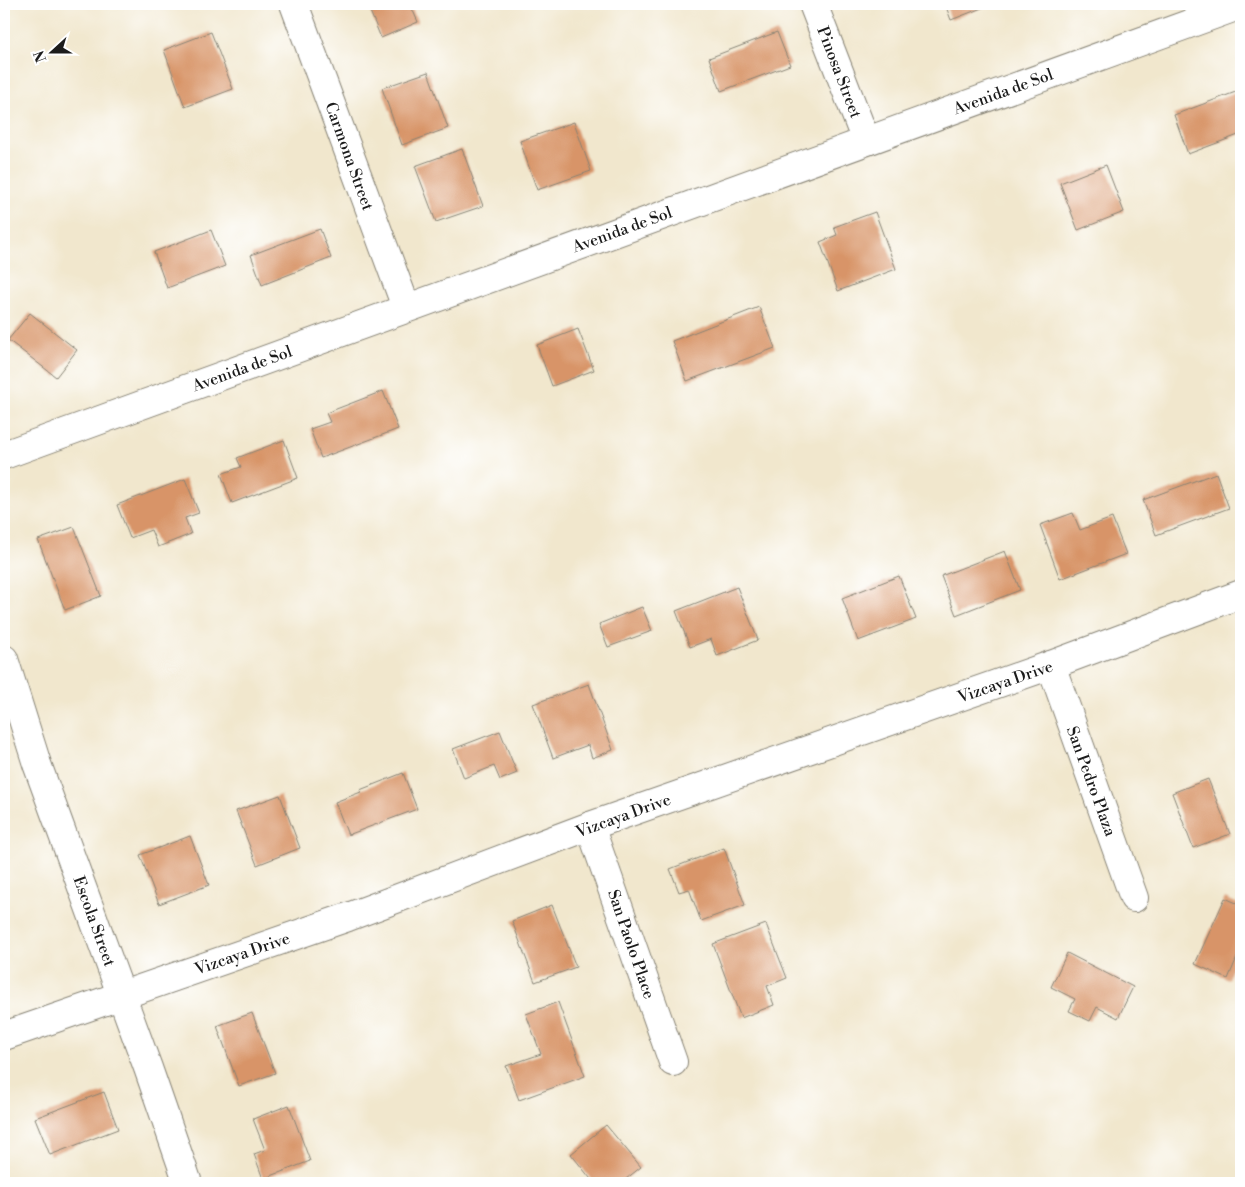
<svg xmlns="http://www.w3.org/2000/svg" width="1245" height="1187" viewBox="0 0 1245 1187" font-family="'Libre Bodoni',serif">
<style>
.building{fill:#d89468}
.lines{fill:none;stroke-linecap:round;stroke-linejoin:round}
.minor-casing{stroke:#868274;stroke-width:30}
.minor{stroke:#fff;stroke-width:28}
.labels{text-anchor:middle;stroke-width:4;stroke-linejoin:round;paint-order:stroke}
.street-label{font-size:16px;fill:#1c1c1c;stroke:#fff}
</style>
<rect width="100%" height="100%" fill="#fff"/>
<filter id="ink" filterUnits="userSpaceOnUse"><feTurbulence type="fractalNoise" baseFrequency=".02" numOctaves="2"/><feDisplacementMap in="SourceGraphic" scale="10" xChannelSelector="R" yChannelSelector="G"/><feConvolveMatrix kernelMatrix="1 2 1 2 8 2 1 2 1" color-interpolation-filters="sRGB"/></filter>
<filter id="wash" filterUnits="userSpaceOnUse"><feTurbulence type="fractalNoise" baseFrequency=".0096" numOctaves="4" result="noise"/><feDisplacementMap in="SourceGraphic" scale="20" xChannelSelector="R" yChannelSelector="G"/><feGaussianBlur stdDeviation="1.12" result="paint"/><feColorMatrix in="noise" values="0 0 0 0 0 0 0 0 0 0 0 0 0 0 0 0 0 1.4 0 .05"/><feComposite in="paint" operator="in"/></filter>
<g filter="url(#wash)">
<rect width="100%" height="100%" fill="#f1e7cd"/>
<g id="blocks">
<g class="building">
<path d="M367,4h43l8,18 -37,16z"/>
<path d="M945,4h47l-41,16z"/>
<path d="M211,32l22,57 -48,18 -21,-57z"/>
<path d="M777,32l13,33 -69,26 -12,-33z"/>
<path d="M428,72l20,56 -46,17 -20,-57z"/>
<path d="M1241,90v44l-53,20 -14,-39z"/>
<path d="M574,122l17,49 -54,19 -17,-49z"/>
<path d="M462,149l21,57 -47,16 -21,-56z"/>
<path d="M1106,165l18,47 -46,18 -18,-47z"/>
<path d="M875,212l21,57 -58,22 -18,-49 17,-7 -3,-8z"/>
<path d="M320,229l11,29 -69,27 -11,-30z"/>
<path d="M211,230l14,36 -58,22 -13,-36z"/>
<path d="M759,307l16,41 -88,33 -15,-40z"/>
<path d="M30,313l47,37 -21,27 -48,-37z"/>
<path d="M578,329l16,41 -42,16 -15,-41z"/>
<path d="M383,391l15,38 -77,29 -11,-29 20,-7 -4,-9z"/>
<path d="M284,440l14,38 -66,25 -11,-29 20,-7 -4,-9z"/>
<path d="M1216,473l13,35 -73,27 -13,-35z"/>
<path d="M185,479l14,34 -14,5 6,16 -33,13 -7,-17 -21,8 -13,-33z"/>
<path d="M1073,513l7,17 32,-12 14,36 -66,25 -20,-54z"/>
<path d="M74,527l27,69 -36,14 -27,-70z"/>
<path d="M1005,551l15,39 -64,25 -15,-39z"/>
<path d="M899,576l17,43 -58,22 -16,-43z"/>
<path d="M737,587l21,53 -41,16 -6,-17 -21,8 -14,-36z"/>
<path d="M642,607l10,24 -44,16 -9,-23z"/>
<path d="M589,684l24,66 -21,8 -4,-13 -35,13 -20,-54z"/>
<path d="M500,731l17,42 -17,7 -6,-14 -30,12 -11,-29z"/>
<path d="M403,773l14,36 -69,26 -13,-33 26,-10 -1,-2z"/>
<path d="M1208,779l22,55 -37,14 -21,-55z"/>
<path d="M280,795l20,53 -43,17 -21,-54z"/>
<path d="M190,836l19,49 -50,19 -19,-49z"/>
<path d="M724,848l21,57 -44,16 -12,-32 -10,3 -9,-23z"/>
<path d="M1225,898l16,7v43l-13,31 -33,-15z"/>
<path d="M552,905l24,62 -41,15 -23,-61z"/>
<path d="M766,924l21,54 -20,8 7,19 -33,13 -28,-74z"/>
<path d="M1067,953l66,34 -15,31 -21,-11 -7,14 -21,-10 6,-12 -24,-12z"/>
<path d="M558,1002l27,74 -66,24 -13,-34 35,-12 -15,-40z"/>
<path d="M252,1013l23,60 -36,13 -22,-60z"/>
<path d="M104,1092l14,37 -68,26 -15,-37z"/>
<path d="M289,1105l21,56 -47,18 -9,-25 11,-4 -12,-31z"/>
<path d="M606,1125l35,42 -20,16h-27l-23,-29z"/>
</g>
</g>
</g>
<g filter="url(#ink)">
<use href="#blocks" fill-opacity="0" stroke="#868274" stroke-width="1"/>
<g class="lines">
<g class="minor-casing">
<g id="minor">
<path d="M294,4l112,303"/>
<path d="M813,4l53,137"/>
<path d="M4,455l1237,-450"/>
<path d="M4,659l33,105 111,304 40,115"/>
<path d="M1051,665l83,233"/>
<path d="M590,826l83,236"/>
<path d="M4,1036l344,-119 242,-91 461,-161 190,-71"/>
</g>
</g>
<use href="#minor" class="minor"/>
</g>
</g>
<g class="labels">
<g class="street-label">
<text transform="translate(840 72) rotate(69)" y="6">Pinosa Street</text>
<text transform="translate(1003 91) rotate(-20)" y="6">Avenida de Sol</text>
<text transform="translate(350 156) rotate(70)" y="6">Carmona Street</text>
<text transform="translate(622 229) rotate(-20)" y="6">Avenida de Sol</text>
<text transform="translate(242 368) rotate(-20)" y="6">Avenida de Sol</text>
<text transform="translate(1005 681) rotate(-19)" y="6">Vizcaya Drive</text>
<text transform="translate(1092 781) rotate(70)" y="6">San Pedro Plaza</text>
<text transform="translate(623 815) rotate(-20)" y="6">Vizcaya Drive</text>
<text transform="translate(95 921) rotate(70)" y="6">Escola Street</text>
<text transform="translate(632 944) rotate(71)" y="6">San Paolo Place</text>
<text transform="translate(242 953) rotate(-19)" y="6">Vizcaya Drive</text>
</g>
</g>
<rect width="1245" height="1187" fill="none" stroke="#fff" stroke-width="20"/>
<g transform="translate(52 52) rotate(249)" stroke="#ffffff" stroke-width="4" paint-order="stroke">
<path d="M0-4L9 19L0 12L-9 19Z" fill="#1c1c1c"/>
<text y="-8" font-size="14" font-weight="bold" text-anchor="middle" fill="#1c1c1c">N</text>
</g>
</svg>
